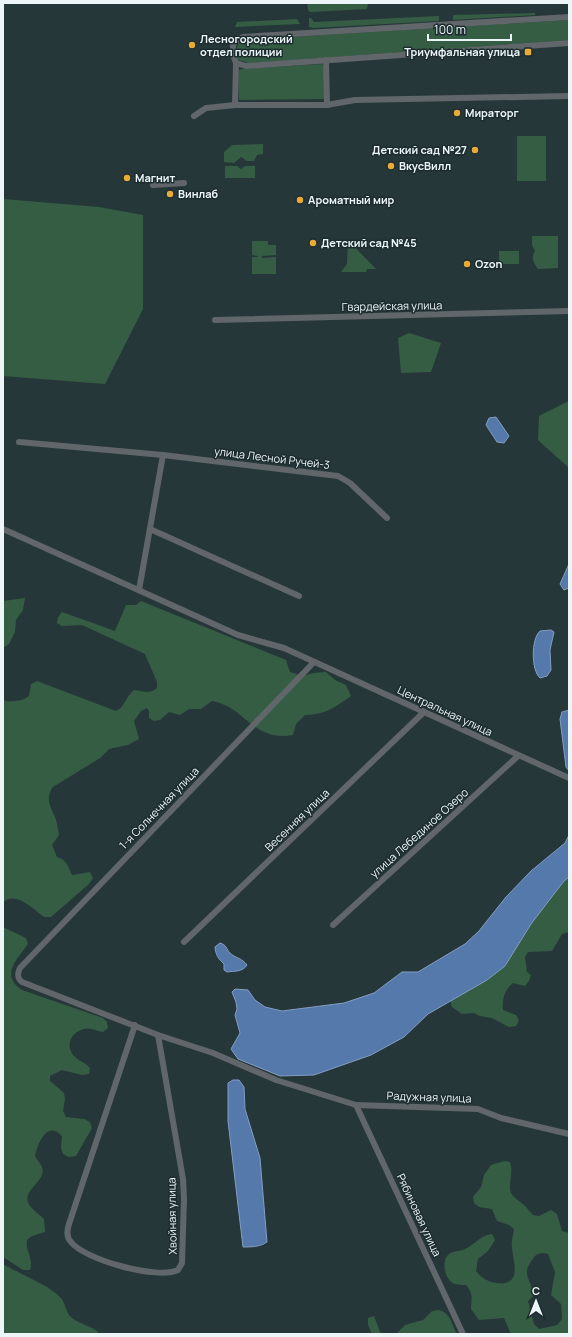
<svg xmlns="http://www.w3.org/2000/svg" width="572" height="1337" viewBox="0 0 572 1337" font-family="Manrope,sans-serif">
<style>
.green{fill:#355d44;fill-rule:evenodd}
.water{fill:#5679ac;stroke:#839ec3}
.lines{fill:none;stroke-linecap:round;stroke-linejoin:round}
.minor{stroke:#60666a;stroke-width:6}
.poi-dot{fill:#e8ab37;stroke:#1d2c2f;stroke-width:1.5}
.labels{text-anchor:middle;stroke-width:3;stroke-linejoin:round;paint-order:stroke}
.poi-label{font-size:11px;font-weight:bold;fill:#ecf6f8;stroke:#1d2c2f;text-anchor:start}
.street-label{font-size:11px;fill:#ecf6f8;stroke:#1d2c2f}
</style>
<rect width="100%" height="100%" fill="#263739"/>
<g class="green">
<path d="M307,3h61l-1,6 -57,3 -2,-2z"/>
<path d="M535,13v2l-82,5v-5z"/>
<path d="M439,16v5l-126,7 -4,-1v-9h2l3,4z"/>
<path d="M297,19l3,5 -65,3 2,-5z"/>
<path d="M569,20v20l-320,23 -11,-3 -3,-9 4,-8 4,-3z"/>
<path d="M322,64l2,3 1,32 -86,1 -1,-29 3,-2z"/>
<rect x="517" y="136" width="29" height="45"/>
<path d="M263,144v10l-6,1 -3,6h-7l-6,-4 -7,6 -10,-1v-10l8,-7z"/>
<path d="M225,166h12l4,3 4,-3h10v12h-30z"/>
<path d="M3,199l96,8 44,8v94l-38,75 -102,-8z"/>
<path d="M532,236h26v32l-20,1c-5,-7 -7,-11 -3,-18l-3,-6z"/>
<path d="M348,240l28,29h-9l-1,3h-25l6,-8z"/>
<path d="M252,241h16v4h8v10l-14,1v2l14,-1v17h-24v-17h6v-1l-6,-1z"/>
<rect x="499" y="251" width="20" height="13"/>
<path d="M409,333l32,10 -10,29 -30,1 -3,-35z"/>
<path d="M569,401v67l-31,-28 1,-24z"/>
<path d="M25,598l-2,12 -7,10 -1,12 -6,12 -6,4v-47z"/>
<path d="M141,601l145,59 4,12 12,4 12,-3 12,-1 9,8 11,5 5,11c-15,11 -27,19 -46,19l-9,9 -3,11c-41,7 -47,-28 -81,-34l-11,8h-12l-9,6 -11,-3 -9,8 -6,1 -5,-3v-7l-2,-3 -6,3 -7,10 5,18 -11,6 -19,4 -9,9 -47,29c-8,11 -3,19 2,30 2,5 3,12 4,18l-7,10 5,12c10,3 11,9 15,18l18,-3 3,6 -4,6 -38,33h-7c-11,-8 -27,-26 -41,-15v-204l2,3c8,1 17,0 24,-5l2,-12 6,-3 79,30c9,-4 10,-15 18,-21 10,1 14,5 23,-2v-6l-12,-28 -63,-29 -20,1 -5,-3 1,-6 4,-5 53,19 11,-26h10z"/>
<path d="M569,877v55l-7,2 -10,17 -24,1 -3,5 2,15 4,3 -2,6 -4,5 -12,-3c-9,7 -11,17 -10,27l13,5 3,5 -3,6 -7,1 -17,-9 -12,-2 -6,-3 -12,1 -10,-7 -2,-6 37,-21 18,-14 26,-42 33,-43z"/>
<path d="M3,927l23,11 2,6c-12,16 -28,32 -6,46l81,28 4,4 1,6 -5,4c-6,-1 -13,-5 -19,-3 -12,3 -19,15 -11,26 5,6 12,7 17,13l-1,6 -7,1 -20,-5 -12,6v5l14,12 1,6 -2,12 3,6 18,2 6,3 2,6 -16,28 -7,1 -6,-3 -2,-6 1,-12c-15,-16 -24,7 -27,20 2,4 6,8 7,11 5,16 -23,23 -12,39 4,5 10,9 14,13l1,13 -13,4 -5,4c-2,11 7,18 3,30h-7l-20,-13z"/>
<path d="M504,1161l6,1c3,10 0,16 0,25 0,11 9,12 15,19 3,3 5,6 8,9l6,1 12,-6 6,4 5,17 7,2v101h-58l-7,-16 -25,2 -8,-11c0,-10 3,-15 -5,-24 -4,0 -10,0 -13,-2 -8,-4 -12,-21 -5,-28 5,-5 11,-3 17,-6 10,-4 15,-14 27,-15l3,6 -7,11 -10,8 -2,12c5,7 12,11 21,12 26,3 16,-22 15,-35 -1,-6 1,-12 2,-19l-5,-4 -12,-4 -5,-12 -13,-2 -5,-4 -1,-6 8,-10 3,-12 7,-10zM542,1253l6,1 7,18 -4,23 10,9 1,15 -5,6 -18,4 -5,-5 -6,-23 5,-5c-1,-20 -15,-20 3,-41z"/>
<path d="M3,1264c15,9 45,21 56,32 7,6 6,16 12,21 9,8 21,8 29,17h-97z"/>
<path d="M438,1310c13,2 13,14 19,24h-61l9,-9 18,-5 9,-9z"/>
<path d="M374,1316l7,18h-9l-4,-9v-7z"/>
</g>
<g class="water">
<path d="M496,417l13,19 -5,7 -7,-1 -11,-17 3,-7z"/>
<path d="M569,564v24l-5,2 -4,-6z"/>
<path d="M551,630l3,2 -4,18 1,20 -4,6 -7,2c-9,-8 -9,-39 0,-47z"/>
<path d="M569,710v61l-3,-4 -6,-48 2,-7z"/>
<path d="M569,835v42l-5,4 -33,43 -26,42 -18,14 -59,34 -24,23 -33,18 -57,20 -34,1 -42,-17 -7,-10 9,-16 -5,-18 2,-6 -1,-7 -4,-10 3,-3 13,1 7,10 10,7 17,4 62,-8 30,-10 28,-21h16l47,-28 14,-13 27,-34 25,-26 34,-28z"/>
<path d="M220,943c7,2 6,6 10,10 5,5 12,5 17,12 -4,7 -13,6 -20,7l-3,-2v-6c-6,-6 -8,-8 -9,-17z"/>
<path d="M233,1080h6l5,7 1,22 15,49 7,84c-7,5 -16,5 -24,5l-15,-126v-38z"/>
</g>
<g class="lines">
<g class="minor">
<path d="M326,60l1,45"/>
<path d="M236,63l10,3 323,-23"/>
<path d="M235,105l1,-42 -3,-8v-10l4,-5 6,-3 326,-20"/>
<path d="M194,116l12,-8 29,-3h92l28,-5 214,-4"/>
<path d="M153,185l31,-2"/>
<path d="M215,320l354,-9"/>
<path d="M19,442l144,13 -24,135"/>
<path d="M163,455l175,21 12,7 37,35"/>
<path d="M3,529l235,106 46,13 285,130"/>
<path d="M150,529l149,67"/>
<path d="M314,662l-294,306c-3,6 -3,10 2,14l136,53 55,18 63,27 80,25 122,4 23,9 68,16"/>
<path d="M333,925l185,-169"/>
<path d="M184,942l240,-230"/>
<path d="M135,1025l-66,199c-2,6 -3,13 2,18 14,18 87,38 107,28l4,-7 2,-64 -1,-20 -25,-144"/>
<path d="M356,1105l107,229"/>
</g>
</g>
<g class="poi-dot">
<circle cx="192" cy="45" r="4"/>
<rect x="524" y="48" width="8" height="8" rx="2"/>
<circle cx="457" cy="113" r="4"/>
<circle cx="475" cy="150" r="4"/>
<circle cx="391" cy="166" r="4"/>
<circle cx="127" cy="178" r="4"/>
<circle cx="170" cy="194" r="4"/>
<circle cx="300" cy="200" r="4"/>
<circle cx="313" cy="243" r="4"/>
<circle cx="467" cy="264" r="4"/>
</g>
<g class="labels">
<g class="poi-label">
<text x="200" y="43">Лесногородский<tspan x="200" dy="13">отдел полиции</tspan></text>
<text x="520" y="56" text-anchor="end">Триумфальная улица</text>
<text x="465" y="117">Мираторг</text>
<text x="467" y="154" text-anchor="end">Детский сад №27</text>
<text x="399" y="170">ВкусВилл</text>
<text x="135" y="182">Магнит</text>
<text x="178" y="198">Винлаб</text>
<text x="308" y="204">Ароматный мир</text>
<text x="321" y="247">Детский сад №45</text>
<text x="475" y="268">Ozon</text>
</g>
<g class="street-label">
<text transform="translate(392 306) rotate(-1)" y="4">Гвардейская улица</text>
<text transform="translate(272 458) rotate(7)" y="4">улица Лесной Ручей-3</text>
<text transform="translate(445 711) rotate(25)" y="4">Центральная улица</text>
<text transform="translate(159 808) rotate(-46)" y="4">1-я Солнечная улица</text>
<text transform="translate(297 820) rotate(-44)" y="4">Весенняя улица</text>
<text transform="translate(419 833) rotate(-42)" y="4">улица Лебединое Озеро</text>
<text transform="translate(429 1097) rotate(2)" y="4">Радужная улица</text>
<text transform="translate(419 1215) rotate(65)" y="4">Рябиновая улица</text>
<text transform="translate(172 1216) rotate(-91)" y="4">Хвойная улица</text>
</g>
</g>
<rect width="572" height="1337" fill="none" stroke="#ecf6f8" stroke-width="8"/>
<g transform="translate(536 1301)" stroke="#1d2c2f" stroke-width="3" paint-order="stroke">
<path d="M0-3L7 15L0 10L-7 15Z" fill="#ecf6f8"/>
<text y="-6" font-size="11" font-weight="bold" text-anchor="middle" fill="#ecf6f8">С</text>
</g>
<path d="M428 34v6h83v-6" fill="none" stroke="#ecf6f8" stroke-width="2"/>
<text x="434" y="34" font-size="12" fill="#ecf6f8" stroke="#1d2c2f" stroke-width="3" paint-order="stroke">100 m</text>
</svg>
